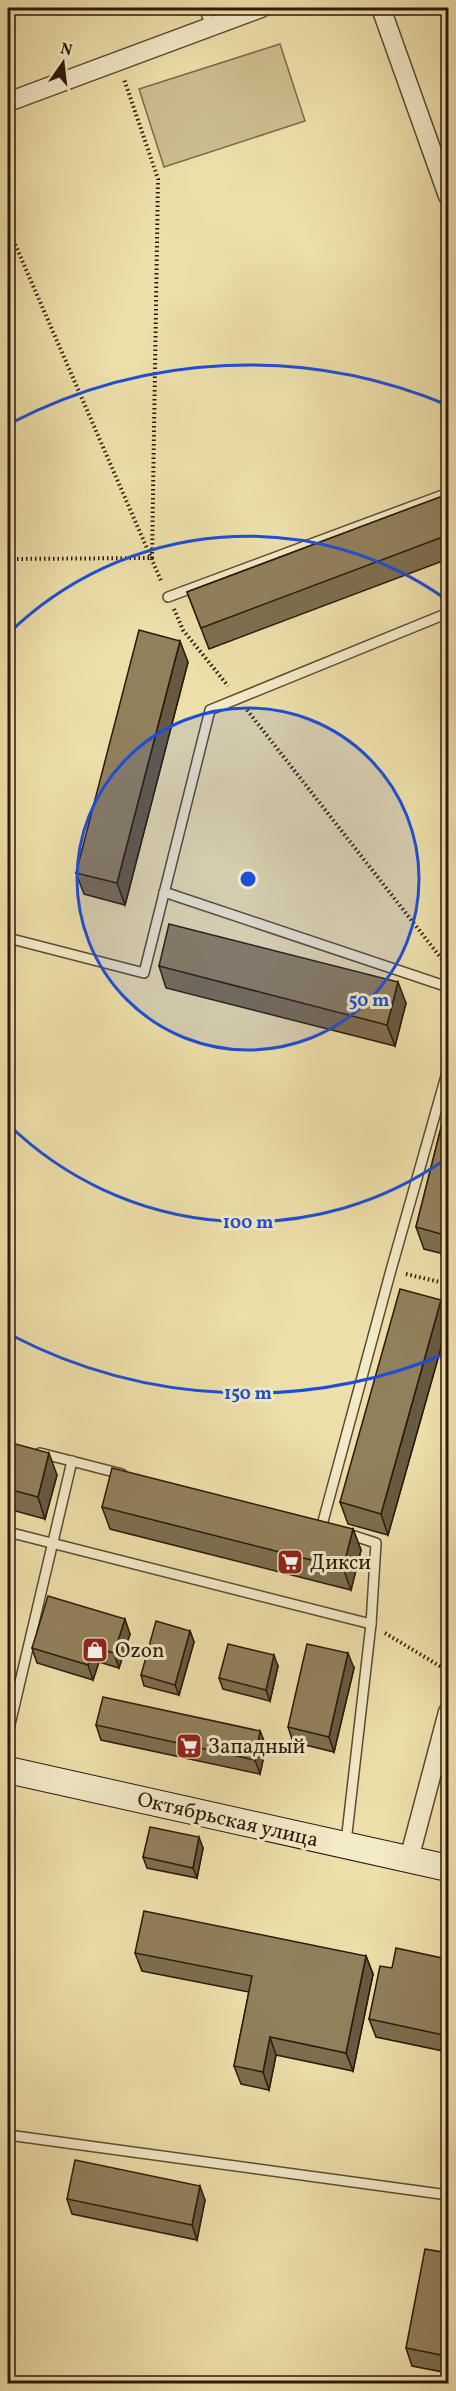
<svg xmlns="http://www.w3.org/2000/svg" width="456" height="2391" viewBox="0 0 456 2391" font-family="Vollkorn,serif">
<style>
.green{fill:#ccbd8e;stroke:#7c6b4b;stroke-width:1.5}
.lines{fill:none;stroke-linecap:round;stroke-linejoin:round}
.service-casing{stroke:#5d4a30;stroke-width:12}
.minor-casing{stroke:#5d4a30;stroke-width:21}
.secondary-casing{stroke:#2d1908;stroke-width:28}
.path{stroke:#2d1908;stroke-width:4;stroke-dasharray:1.5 3;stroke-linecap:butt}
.service{stroke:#f3eac8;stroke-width:9}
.minor{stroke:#f3eac8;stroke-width:18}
.secondary{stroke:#f3eac8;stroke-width:26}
.wall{fill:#7d6e4f;stroke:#2d1908;stroke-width:1.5}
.shaded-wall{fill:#665a40;stroke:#2d1908;stroke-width:1.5}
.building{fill:#91805c;stroke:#2d1908;stroke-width:1.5}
.ring{fill:none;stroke:#1d4ed8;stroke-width:3}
.labels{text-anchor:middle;stroke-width:6;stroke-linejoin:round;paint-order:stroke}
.poi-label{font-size:21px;fill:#2d1908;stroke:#f3eac8;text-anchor:start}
.street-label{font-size:21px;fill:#2d1908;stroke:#f3eac8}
.centre{fill:#1d4ed8;stroke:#f3eac8;stroke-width:3}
.ring-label{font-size:18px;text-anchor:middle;font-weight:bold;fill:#1d4ed8;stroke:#f3eac8;stroke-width:6;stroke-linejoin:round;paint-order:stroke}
</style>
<rect width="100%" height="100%" fill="#eddfaa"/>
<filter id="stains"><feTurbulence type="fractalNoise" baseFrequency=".00333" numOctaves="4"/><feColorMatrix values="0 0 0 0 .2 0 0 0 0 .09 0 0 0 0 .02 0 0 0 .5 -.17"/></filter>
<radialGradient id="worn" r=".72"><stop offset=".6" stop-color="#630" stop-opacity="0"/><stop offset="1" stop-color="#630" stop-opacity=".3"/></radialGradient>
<path class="green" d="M280,44l25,77 -141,46 -25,-78z"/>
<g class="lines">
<g class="service-casing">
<g id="service">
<path d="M204,8l7,18"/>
<path d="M168,597l280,-104"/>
<path d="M164,892l284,95"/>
<path d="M8,938l136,35 66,-263 238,-97"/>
<path d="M40,1453l82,21"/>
<path d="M322,1525l69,-255 57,-201"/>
<path d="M8,1532l363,92 -25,218"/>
<path d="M345,1533l31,10 -5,81"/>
<path d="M8,1733l64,-272"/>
<path d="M8,2135l440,60"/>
</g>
</g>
<g class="minor-casing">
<g id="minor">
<path d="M381,8l67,188"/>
<path d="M8,102l253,-94"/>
<path d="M409,1859l39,-147"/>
</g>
</g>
<g class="secondary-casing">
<path id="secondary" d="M8,1770l440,98"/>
</g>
<g class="path">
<path d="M8,228l154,355"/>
<path d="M8,559l144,-1 6,-379 -34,-100"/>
<path d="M174,609l9,21 45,56"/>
<path d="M247,710l201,257"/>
<path d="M406,1274l42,10"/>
<path d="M385,1633l63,38"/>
</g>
<use href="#service" class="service"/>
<use href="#minor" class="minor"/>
<use href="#secondary" class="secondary"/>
</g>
<g class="wall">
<path d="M8,8h12l-12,4z"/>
<path d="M448,494v65l-239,90 -22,-57z"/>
<path d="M188,662l-63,243 -41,-11 -8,-21z"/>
<path d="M159,966l247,37 -11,43 -229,-58z"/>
<path d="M448,1100v155l-24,-6 -8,-22z"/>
<path d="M441,1300l7,23 -60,212 -40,-11 -8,-22z"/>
<path d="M8,1442l49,33 -12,44 -37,-10z"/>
<path d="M102,1507l251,22 8,21 -10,40 -241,-61z"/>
<path d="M190,1631l4,11 -15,53 -35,-9 -3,-11z"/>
<path d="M130,1634l-11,34 -20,-6 -6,18 -56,-17 -5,-15z"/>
<path d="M278,1666l-8,35 -47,-12 -4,-11z"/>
<path d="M354,1668l-20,84 -41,-10 -5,-15z"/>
<path d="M96,1725l164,6 6,15 -6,28 -159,-34z"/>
<path d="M203,1848l-6,30 -50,-10 -4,-11z"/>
<path d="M448,1951v101l-72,-15 -7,-18 23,-51 55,-9z"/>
<path d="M135,1953l231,3 7,18 -20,97 -77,-16 -7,35 -28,-6 -7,-18 15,-74 -107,-21z"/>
<path d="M67,2199l138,1 -8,40 -125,-26z"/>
<path d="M448,2253v120l-36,-7 -6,-18z"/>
</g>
<g class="shaded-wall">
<path d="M180,641l8,21 -63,243 -8,-22z"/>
<path d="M398,982l8,21 -11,43 -8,-21z"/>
<path d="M441,1300l7,23 -60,212 -7,-21z"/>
<path d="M49,1453l8,22 -12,44 -7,-22z"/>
<path d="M353,1529l8,21 -10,40 -8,-22z"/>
<path d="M125,1619l5,15 -11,34 -5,-15z"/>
<path d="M190,1631l4,11 -15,53 -4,-10z"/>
<path d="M93,1647l6,15 -6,18 -5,-15z"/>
<path d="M348,1653l6,15 -20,84 -5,-15z"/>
<path d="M274,1655l4,11 -8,35 -4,-11z"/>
<path d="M260,1731l6,15 -6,28 -5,-14z"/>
<path d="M199,1837l4,11 -6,30 -4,-10z"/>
<path d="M366,1956l7,18 -20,97 -7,-18z"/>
<path d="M270,2037l6,18 -7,35 -6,-18z"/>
<path d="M200,2186l5,14 -8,40 -5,-15z"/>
<path d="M448,2340v24l-2,-8z"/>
</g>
<g class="building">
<path d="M448,494v41l-247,93 -14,-36z"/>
<path d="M139,630l41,11 -63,242 -41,-10z"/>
<path d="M169,924l229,58 -11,43 -228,-59z"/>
<path d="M448,1100v136l-32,-9z"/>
<path d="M400,1289l41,11 -60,214 -41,-12z"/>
<path d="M8,1442l41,11 -11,44 -30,-8z"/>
<path d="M112,1468l241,61 -10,39 -241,-61z"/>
<path d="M48,1596l77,23 -11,34 -21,-6 -5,18 -56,-17z"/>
<path d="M156,1621l34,10 -15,54 -34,-10z"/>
<path d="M228,1644l46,11 -8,35 -47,-12z"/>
<path d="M307,1644l41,9 -19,84 -41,-10z"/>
<path d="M103,1697l157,34 -5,29 -159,-35z"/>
<path d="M150,1827l49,10 -6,31 -50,-11z"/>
<path d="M144,1911l222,45 -20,97 -76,-16 -7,35 -29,-6 18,-90 -117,-23z"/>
<path d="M396,1948l51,11 1,-8v85l-79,-17 11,-53 12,2z"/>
<path d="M75,2160l125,26 -8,39 -125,-26z"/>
<path d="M425,2249l23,4v87l-2,16 -40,-8z"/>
</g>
<circle cx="248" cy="879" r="171" fill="#1d4ed8" fill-opacity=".12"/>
<g class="ring">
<circle cx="248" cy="879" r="171"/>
<path d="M447 1158A343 343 0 0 1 8 1124M8 634A343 343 0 0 1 447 600"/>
<path d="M445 1354A514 514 0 0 1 11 1335M11 423A514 514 0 0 1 445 404"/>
</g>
<defs>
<g id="supermarket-square" transform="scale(1.35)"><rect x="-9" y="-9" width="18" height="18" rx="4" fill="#8f2418" stroke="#f3eac8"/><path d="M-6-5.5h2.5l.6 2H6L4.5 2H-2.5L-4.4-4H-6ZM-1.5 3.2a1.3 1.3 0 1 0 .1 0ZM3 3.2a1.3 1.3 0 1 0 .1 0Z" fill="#fff"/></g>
<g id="shop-square" transform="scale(1.35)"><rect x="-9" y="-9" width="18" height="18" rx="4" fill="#8f2418" stroke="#f3eac8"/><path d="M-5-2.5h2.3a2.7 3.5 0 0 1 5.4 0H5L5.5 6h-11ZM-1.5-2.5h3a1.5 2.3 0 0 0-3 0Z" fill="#fff"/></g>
</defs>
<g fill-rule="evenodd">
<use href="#supermarket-square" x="290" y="1562"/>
<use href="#shop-square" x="95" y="1650"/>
<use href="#supermarket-square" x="189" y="1746"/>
</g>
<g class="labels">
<g class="poi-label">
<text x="310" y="1569">Дикси</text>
<text x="115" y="1657">Ozon</text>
<text x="208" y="1753">Западный</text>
</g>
<g class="street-label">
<text transform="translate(228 1819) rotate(13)" y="7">Октябрьская улица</text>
</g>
</g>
<circle cx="248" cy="879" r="9" class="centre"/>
<g class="ring-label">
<text x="369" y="1006">50 m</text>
<text x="248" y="1228">100 m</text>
<text x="248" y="1399">150 m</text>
</g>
<rect width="456" height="2391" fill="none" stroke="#eddfaa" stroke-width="30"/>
<rect x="9" y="9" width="438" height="2373" fill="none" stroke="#2d1908" stroke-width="3"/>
<rect x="15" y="15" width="426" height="2361" fill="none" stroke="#2d1908" stroke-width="1.5"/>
<g transform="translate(63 63) rotate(14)" stroke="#f3eac8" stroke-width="4.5" paint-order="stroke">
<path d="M0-4.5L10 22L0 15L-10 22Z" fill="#2d1908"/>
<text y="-9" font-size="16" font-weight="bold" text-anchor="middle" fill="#2d1908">N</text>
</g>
<rect width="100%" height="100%" filter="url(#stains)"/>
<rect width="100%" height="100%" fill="url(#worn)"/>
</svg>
